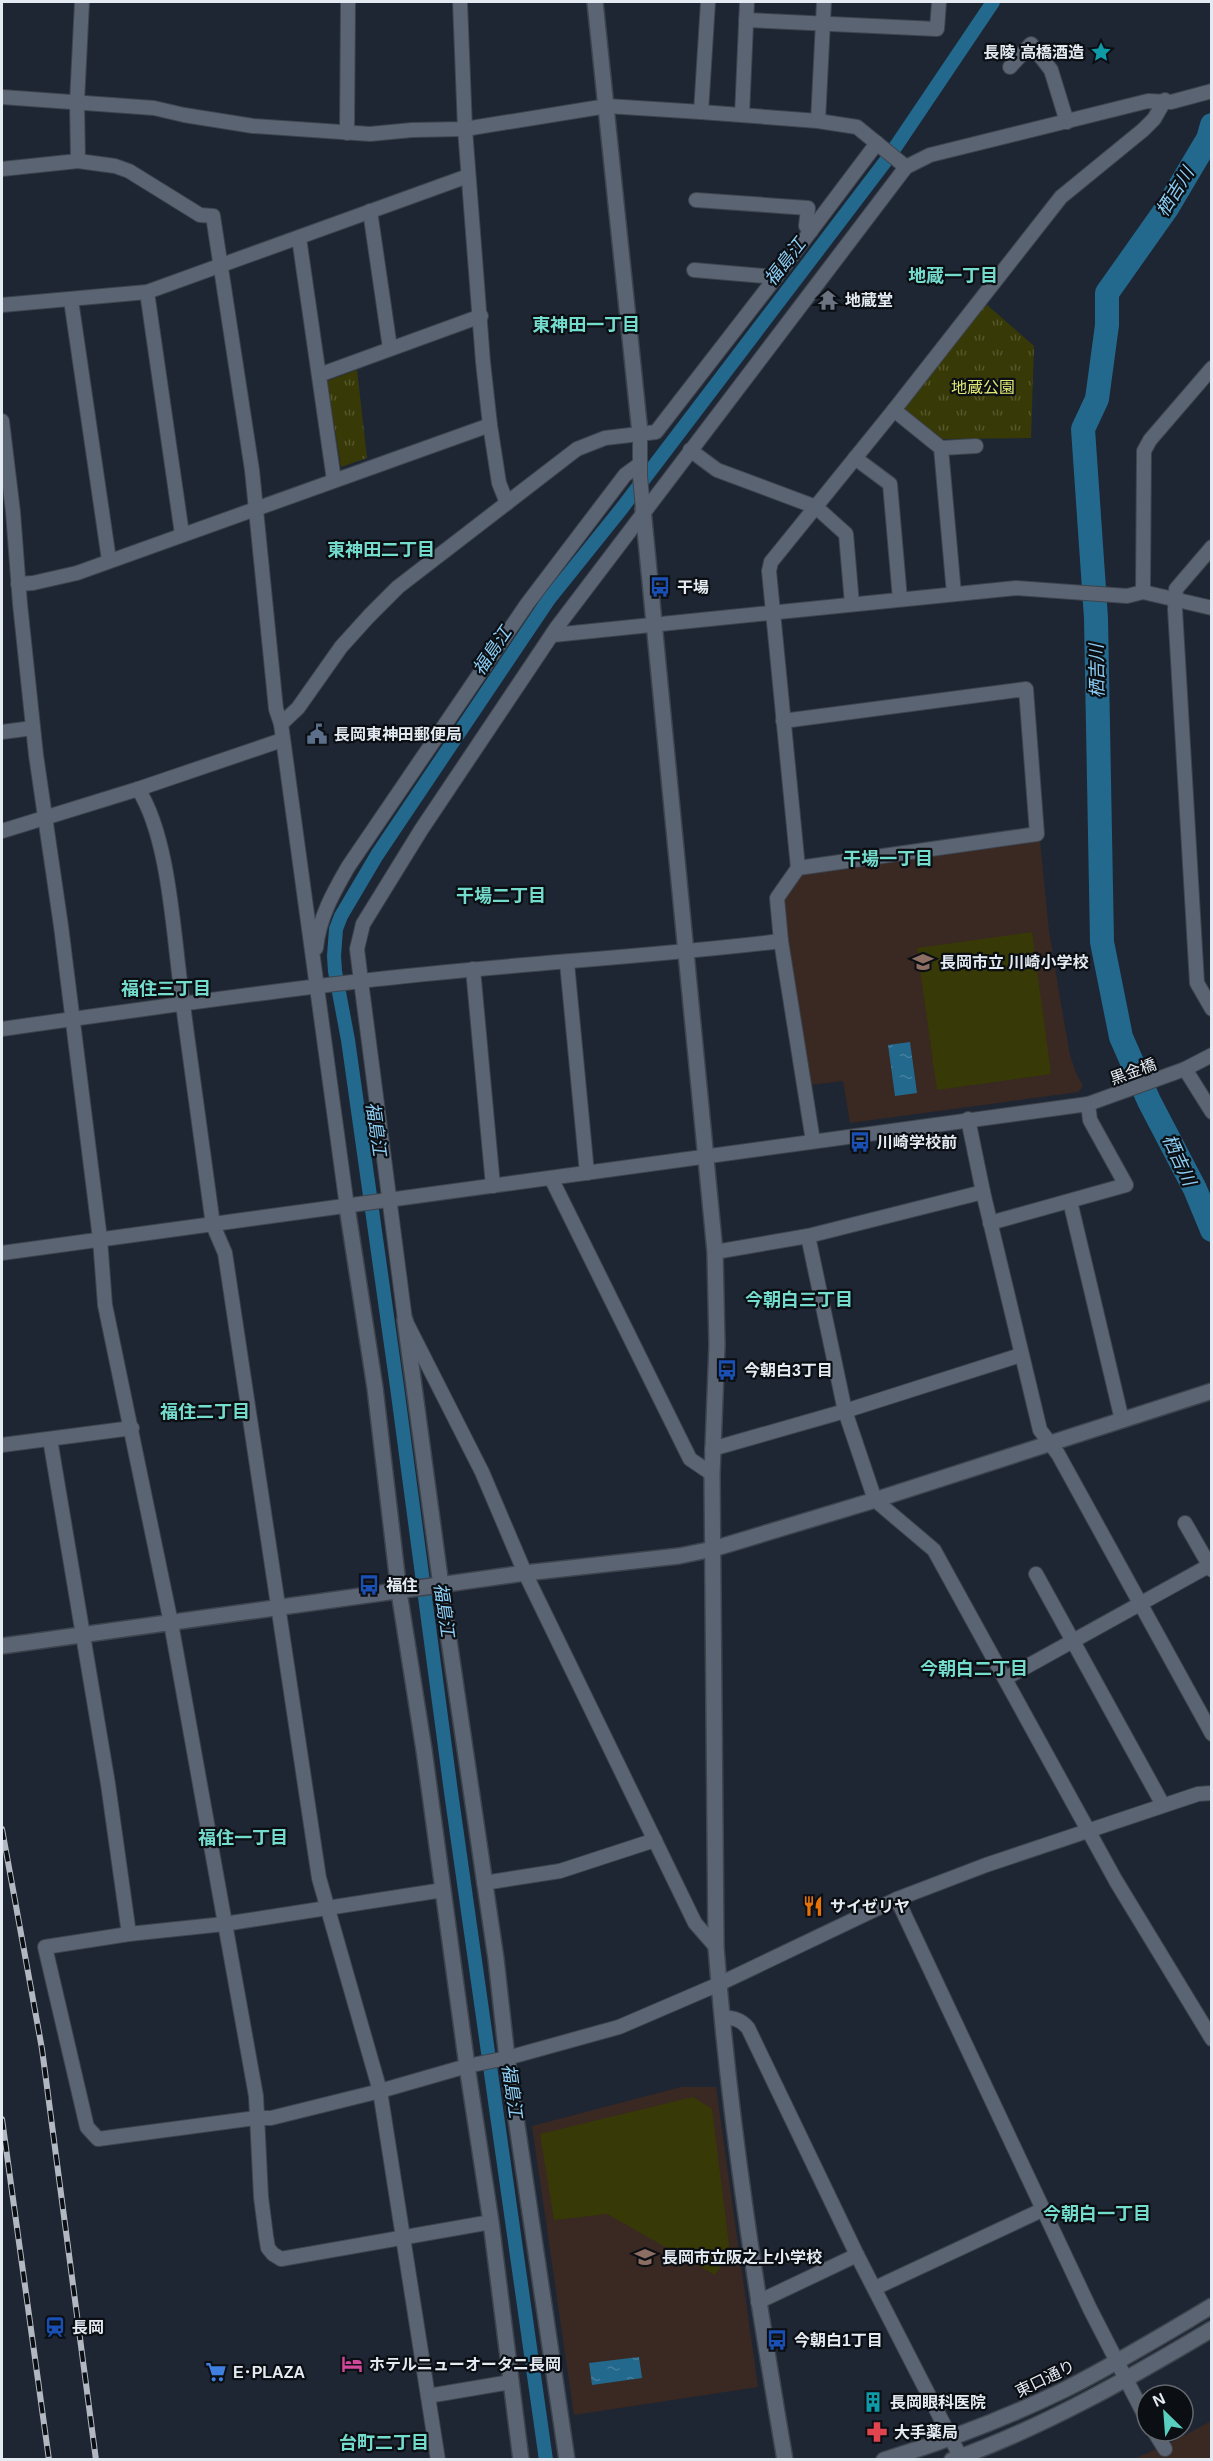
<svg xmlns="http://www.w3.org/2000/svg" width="1213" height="2461" viewBox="0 0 1213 2461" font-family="Arial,'Noto Sans JP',sans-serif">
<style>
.education{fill:#3a2822}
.grass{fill:url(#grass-tufts)}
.pitch{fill:#373906}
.water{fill:url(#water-ripples)}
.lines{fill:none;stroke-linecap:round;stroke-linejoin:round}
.canal{stroke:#23698d;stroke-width:14}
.river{stroke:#23698d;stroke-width:24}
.minor-casing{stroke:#3d444e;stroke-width:16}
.tertiary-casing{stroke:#3d444e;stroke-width:18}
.minor{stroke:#5b6472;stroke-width:14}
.tertiary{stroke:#5b6472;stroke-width:15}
.rail-casing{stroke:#b1b8c1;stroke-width:6}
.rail{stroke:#0b0f14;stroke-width:4;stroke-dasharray:11;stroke-linecap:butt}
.labels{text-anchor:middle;stroke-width:4.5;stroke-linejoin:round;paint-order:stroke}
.poi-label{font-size:16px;font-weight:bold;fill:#e4eaf2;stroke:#0b0f14;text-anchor:start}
.park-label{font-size:16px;fill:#e0e874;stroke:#0b0f14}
.street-label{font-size:16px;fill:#e4eaf2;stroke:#0b0f14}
.water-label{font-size:18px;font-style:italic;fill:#8dcef4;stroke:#0b0f14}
.neighbourhood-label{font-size:18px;font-weight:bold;fill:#74dccd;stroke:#0b0f14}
</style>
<defs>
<pattern id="grass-tufts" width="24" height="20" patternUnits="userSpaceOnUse" patternTransform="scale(1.5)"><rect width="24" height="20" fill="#373906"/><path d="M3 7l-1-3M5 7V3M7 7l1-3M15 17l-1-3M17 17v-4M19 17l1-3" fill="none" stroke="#54562b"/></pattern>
<pattern id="water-ripples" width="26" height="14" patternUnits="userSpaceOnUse" patternTransform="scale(1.5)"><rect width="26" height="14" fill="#23698d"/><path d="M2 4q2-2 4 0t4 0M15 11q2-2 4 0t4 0" fill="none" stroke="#437f9e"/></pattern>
</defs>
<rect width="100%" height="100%" fill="#1e2633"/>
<g class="education">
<path d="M1040,841l9,90 10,61 11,63 6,18 7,13 -5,6 -228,31 -7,-42 -33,4 -27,-181 6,-13 14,-17z"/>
<path d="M681,2087h35l42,300 -184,28 -42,-289z"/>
<path d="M1211,2421v38l-79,1 40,-18z"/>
</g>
<g class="grass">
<path d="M986,304l48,42 -3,92 -91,1 -34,-26v-9z"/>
<path d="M357,370l10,88 -26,9 -14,-86z"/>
</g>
<g class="pitch">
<path d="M1032,932l19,142 -114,16 -20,-142z"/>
<path d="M693,2097l19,12 18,144 -15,22 -108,-61 -53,6 -14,-86z"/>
</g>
<g class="water">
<path d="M910,1042l7,51 -22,3 -7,-51z"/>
<path d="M639,2357l3,21 -50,7 -3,-22z"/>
</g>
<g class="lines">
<path class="canal" d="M546,2460l-95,-668 -54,-405 -49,-347 -13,-69 -1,-15 2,-27 5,-13 36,-61 172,-256 73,-91 266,-350 105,-156"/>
<path class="river" d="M1212,125l-4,14 -41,69 -60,85v32l-10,74 -14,30 13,189 6,324 19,95 28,64 46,88 17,41"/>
<g class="minor-casing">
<g id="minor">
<path d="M460,2l5,127 18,233 7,63 9,58 8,20"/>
<path d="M746,20l191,9 2,-27"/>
<path d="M1010,67l21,-23 20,26 16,52"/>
<path d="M2,97l152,11 30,7 69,11 117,8 42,-4 53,-1 142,-23 94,6 117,9 39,6 49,40"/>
<path d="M701,112l7,-110"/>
<path d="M742,115l5,-113"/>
<path d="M818,121l6,-119"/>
<path d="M347,133l1,-131"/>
<path d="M78,161l37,5 14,5 71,44 13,1 39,254 24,239 5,15 66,483"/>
<path d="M2,169l76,-8 -1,-59 5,-100"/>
<path d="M696,200l112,8 -2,18 5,5"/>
<path d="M370,211l20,137"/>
<path d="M299,238l35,242"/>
<path d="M694,270l82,7"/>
<path d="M147,292l35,242"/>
<path d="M71,300l38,260"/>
<path d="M2,305l145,-13 321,-116"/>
<path d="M319,375l162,-59"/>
<path d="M894,410l47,38 13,146"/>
<path d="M2,421l11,91 7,92 16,151 25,171 39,313 5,66 66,318 85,473 5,101 5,39 2,12 5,6 8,5 210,-37"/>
<path d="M640,433v43l3,33"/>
<path d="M941,448l35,-2"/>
<path d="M690,450l27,20 99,37 30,27 6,70"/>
<path d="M855,458l35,26 10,115"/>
<path d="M1212,547l-36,42 -1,20 22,374 15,26"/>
<path d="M18,584l15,-1 44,-10 413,-148"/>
<path d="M1143,592l1,-141 6,-11 62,-72"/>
<path d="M553,635l463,-47 111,8 16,-4 69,16"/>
<path d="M783,721l243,-32 11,145 -239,34"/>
<path d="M281,724l17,-16 43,-61 28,-31 29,-29 179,-138 28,-11 51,-6 120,-155 101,-134"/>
<path d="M2,732l31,-4"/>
<path d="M138,789c31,48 35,142 43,200 10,79 22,158 32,236l12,28 94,625 61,213 58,369"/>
<path d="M2,831l136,-42 144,-49"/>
<path d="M316,948c3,-30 17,-55 32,-81l179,-263 98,-129 15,-11"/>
<path d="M567,963l20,210"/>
<path d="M473,969l20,217"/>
<path d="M2,1029c119,-17 239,-34 359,-48 140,-17 281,-23 420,-40"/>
<path d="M1185,1069l27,43"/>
<path d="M968,1119l15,73 57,238 18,24 154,280"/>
<path d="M813,1141l-32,-200 -4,-43 21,-30 -29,-297 2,-9 123,-152 167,-213 82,-67 11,-11 11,-19"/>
<path d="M551,1178l139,281 22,15"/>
<path d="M1070,1201l52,219"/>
<path d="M990,1223l136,-38 -36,-65 -2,-16"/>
<path d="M808,1236l37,175 30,89 59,50 182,331 96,158"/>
<path d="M715,1252l93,-16 175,-44"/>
<path d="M2,1253l1086,-149 97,-35 27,-14"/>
<path d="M50,1439l58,345 21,150"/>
<path d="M2,1445l130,-17"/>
<path d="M712,1449l133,-38 176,-56"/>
<path d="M1185,1523l27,47"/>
<path d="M1036,1574l127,231"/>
<path d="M1006,1678l206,-114"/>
<path d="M484,1883l76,-12 95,-31"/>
<path d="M443,1890l-219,34 -95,10 -84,13 42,180 11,12 158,-21h15l109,-27 87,-25 40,-8 112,-31 100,-43 178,-85 89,-34 212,-71 14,-1"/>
<path d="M897,1899l193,410 57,111"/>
<path d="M716,1947l-21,-24 -170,-350 -43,-101 -77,-152 -44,-339 -4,-32 6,-25 58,-94 136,-203 349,-460 24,-12 218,-54 23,1 41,-11"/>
<path d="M722,2017c11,1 19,2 26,11l109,227 105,205"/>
<path d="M875,2288l169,-79"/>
<path d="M758,2302l99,-47"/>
<path d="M428,2396l83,-14"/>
<path d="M1154,2431l11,18"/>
</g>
</g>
<g class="tertiary-casing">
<g id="tertiary">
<path d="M595,2l45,431"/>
<path d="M643,509l72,743 2,93 -5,129 4,473c13,172 40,343 69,513"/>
<path d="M347,1207l28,181 24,204 25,158 43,316 24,156 30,238"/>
<path d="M405,1320l36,266 55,373 11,99 60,402"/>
<path d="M2,1646l523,-73 154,-17 34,-7 162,-49 337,-109"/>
<path d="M884,2460c62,-19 122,-42 180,-70 50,-25 99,-55 148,-84"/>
<path d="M952,2460c92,-33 176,-81 260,-131"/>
</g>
</g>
<use href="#minor" class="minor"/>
<use href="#tertiary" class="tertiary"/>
<g class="rail-casing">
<g id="rail">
<path d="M2,1829l40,220 54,411"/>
<path d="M2,2119l47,341"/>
</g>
</g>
<use href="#rail" class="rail"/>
</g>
<defs>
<g id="sight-bare" transform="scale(1.62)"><path d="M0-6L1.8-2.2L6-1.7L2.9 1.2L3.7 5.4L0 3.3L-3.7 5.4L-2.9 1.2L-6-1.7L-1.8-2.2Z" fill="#0f9aa8" stroke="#0b0f14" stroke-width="2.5" paint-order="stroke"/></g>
<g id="temple-bare" transform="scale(1.62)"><path d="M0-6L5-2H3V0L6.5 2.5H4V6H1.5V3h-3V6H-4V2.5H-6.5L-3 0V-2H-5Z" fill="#6b7280" stroke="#0b0f14" stroke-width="2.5" paint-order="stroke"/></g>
<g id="bus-bare" transform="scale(1.62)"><path d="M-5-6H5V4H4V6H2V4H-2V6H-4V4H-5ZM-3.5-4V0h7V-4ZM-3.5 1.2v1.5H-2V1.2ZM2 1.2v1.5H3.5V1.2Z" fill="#1a4fb4" stroke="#0b0f14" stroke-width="2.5" paint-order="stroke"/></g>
<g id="civic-bare" transform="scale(1.62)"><path d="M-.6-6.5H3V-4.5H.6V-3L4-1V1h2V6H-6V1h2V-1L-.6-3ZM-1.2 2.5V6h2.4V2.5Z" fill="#5c6f8a" stroke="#0b0f14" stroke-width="2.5" paint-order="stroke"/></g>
<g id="school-bare" transform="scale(1.62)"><path d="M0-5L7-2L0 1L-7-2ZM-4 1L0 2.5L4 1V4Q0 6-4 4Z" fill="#8d6e63" stroke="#0b0f14" stroke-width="2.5" paint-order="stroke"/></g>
<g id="restaurant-bare" transform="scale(1.62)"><path d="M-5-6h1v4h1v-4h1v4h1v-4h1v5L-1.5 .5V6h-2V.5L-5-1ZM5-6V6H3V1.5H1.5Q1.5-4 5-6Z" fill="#e8710a" stroke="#0b0f14" stroke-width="2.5" paint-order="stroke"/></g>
<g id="station-bare" transform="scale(1.62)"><path d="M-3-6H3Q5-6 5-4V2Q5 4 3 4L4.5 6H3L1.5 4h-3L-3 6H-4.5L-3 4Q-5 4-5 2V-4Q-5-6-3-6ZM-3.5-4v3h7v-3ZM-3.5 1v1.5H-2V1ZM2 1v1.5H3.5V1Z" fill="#1a4fb4" stroke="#0b0f14" stroke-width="2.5" paint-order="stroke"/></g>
<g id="hotel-bare" transform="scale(1.62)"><path d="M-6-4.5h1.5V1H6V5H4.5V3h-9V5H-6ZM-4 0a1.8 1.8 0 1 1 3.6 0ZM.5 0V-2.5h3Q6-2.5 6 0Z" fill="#d1479c" stroke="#0b0f14" stroke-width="2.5" paint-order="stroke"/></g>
<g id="supermarket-bare" transform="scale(1.62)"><path d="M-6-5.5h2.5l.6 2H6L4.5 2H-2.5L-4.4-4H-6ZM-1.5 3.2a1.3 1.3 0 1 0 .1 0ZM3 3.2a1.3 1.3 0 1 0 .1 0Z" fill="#3f7fe0" stroke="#0b0f14" stroke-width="2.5" paint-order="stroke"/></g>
<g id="building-bare" transform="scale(1.62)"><path d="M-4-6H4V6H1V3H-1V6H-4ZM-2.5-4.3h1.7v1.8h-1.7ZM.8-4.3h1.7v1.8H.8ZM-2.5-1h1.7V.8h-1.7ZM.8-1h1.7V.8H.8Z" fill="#0f9aa8" stroke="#0b0f14" stroke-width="2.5" paint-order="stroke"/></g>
<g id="pharmacy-bare" transform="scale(1.62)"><path d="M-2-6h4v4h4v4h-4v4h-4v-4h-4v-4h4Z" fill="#e0444e" stroke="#0b0f14" stroke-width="2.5" paint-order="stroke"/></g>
</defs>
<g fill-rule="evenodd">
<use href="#sight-bare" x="1101" y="52"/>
<use href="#temple-bare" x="828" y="300"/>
<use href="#bus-bare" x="660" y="587"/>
<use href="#civic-bare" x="317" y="734"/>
<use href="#school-bare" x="923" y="962"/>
<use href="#bus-bare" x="860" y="1142"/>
<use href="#bus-bare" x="727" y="1370"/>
<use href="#bus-bare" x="369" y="1585"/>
<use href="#restaurant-bare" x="813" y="1906"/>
<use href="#school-bare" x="645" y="2257"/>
<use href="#station-bare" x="55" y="2327"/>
<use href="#bus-bare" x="777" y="2340"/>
<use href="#hotel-bare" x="352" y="2364"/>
<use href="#supermarket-bare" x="216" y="2372"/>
<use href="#building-bare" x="873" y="2402"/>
<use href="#pharmacy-bare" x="877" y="2432"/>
</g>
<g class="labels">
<g class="poi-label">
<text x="1084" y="58" text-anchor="end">長陵 高橋酒造</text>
<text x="845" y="306">地蔵堂</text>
<text x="677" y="593">干場</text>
<text x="334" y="740">長岡東神田郵便局</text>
<text x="940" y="968">長岡市立 川崎小学校</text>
<text x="877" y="1148">川崎学校前</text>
<text x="744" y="1376">今朝白3丁目</text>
<text x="386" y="1591">福住</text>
<text x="830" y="1912">サイゼリヤ</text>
<text x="662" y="2263">長岡市立阪之上小学校</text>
<text x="72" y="2333">長岡</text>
<text x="794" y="2346">今朝白1丁目</text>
<text x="369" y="2370">ホテルニューオータニ長岡</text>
<text x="233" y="2378">E･PLAZA</text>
<text x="890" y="2408">長岡眼科医院</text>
<text x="894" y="2438">大手薬局</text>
</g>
<g class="park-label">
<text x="983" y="393">地蔵公園</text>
</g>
<g class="street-label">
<text transform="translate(1133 1071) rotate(-20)" y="6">黒金橋</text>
<text transform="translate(1045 2378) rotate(-26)" y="6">東口通り</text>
</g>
<g class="water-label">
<text transform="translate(1175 192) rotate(-58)" y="6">栖吉川</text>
<text transform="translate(785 262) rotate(-52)" y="6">福島江</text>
<text transform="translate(492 651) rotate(-56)" y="6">福島江</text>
<text transform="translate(1097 671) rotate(-91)" y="6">栖吉川</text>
<text transform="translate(376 1129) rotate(82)" y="6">福島江</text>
<text transform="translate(1179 1160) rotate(65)" y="6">栖吉川</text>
<text transform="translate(444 1610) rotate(82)" y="6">福島江</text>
<text transform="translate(512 2091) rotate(82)" y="6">福島江</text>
</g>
<g class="neighbourhood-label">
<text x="953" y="282">地蔵一丁目</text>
<text x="586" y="331">東神田一丁目</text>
<text x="381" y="556">東神田二丁目</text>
<text x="888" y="865">干場一丁目</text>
<text x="501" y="902">干場二丁目</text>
<text x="166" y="995">福住三丁目</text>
<text x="799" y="1306">今朝白三丁目</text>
<text x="205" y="1418">福住二丁目</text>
<text x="974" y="1675">今朝白二丁目</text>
<text x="243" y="1844">福住一丁目</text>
<text x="1097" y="2220">今朝白一丁目</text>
<text x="384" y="2449">台町二丁目</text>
</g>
</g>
<rect width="1213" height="2461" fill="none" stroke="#e4eaf2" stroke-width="6"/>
<g transform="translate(1165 2413) rotate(335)"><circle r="28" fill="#0b0f14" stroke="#62676d" stroke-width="1.5"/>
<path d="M0-4.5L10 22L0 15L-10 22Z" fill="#59cebe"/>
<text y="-9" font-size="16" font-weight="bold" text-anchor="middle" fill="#e4eaf2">N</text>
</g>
</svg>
